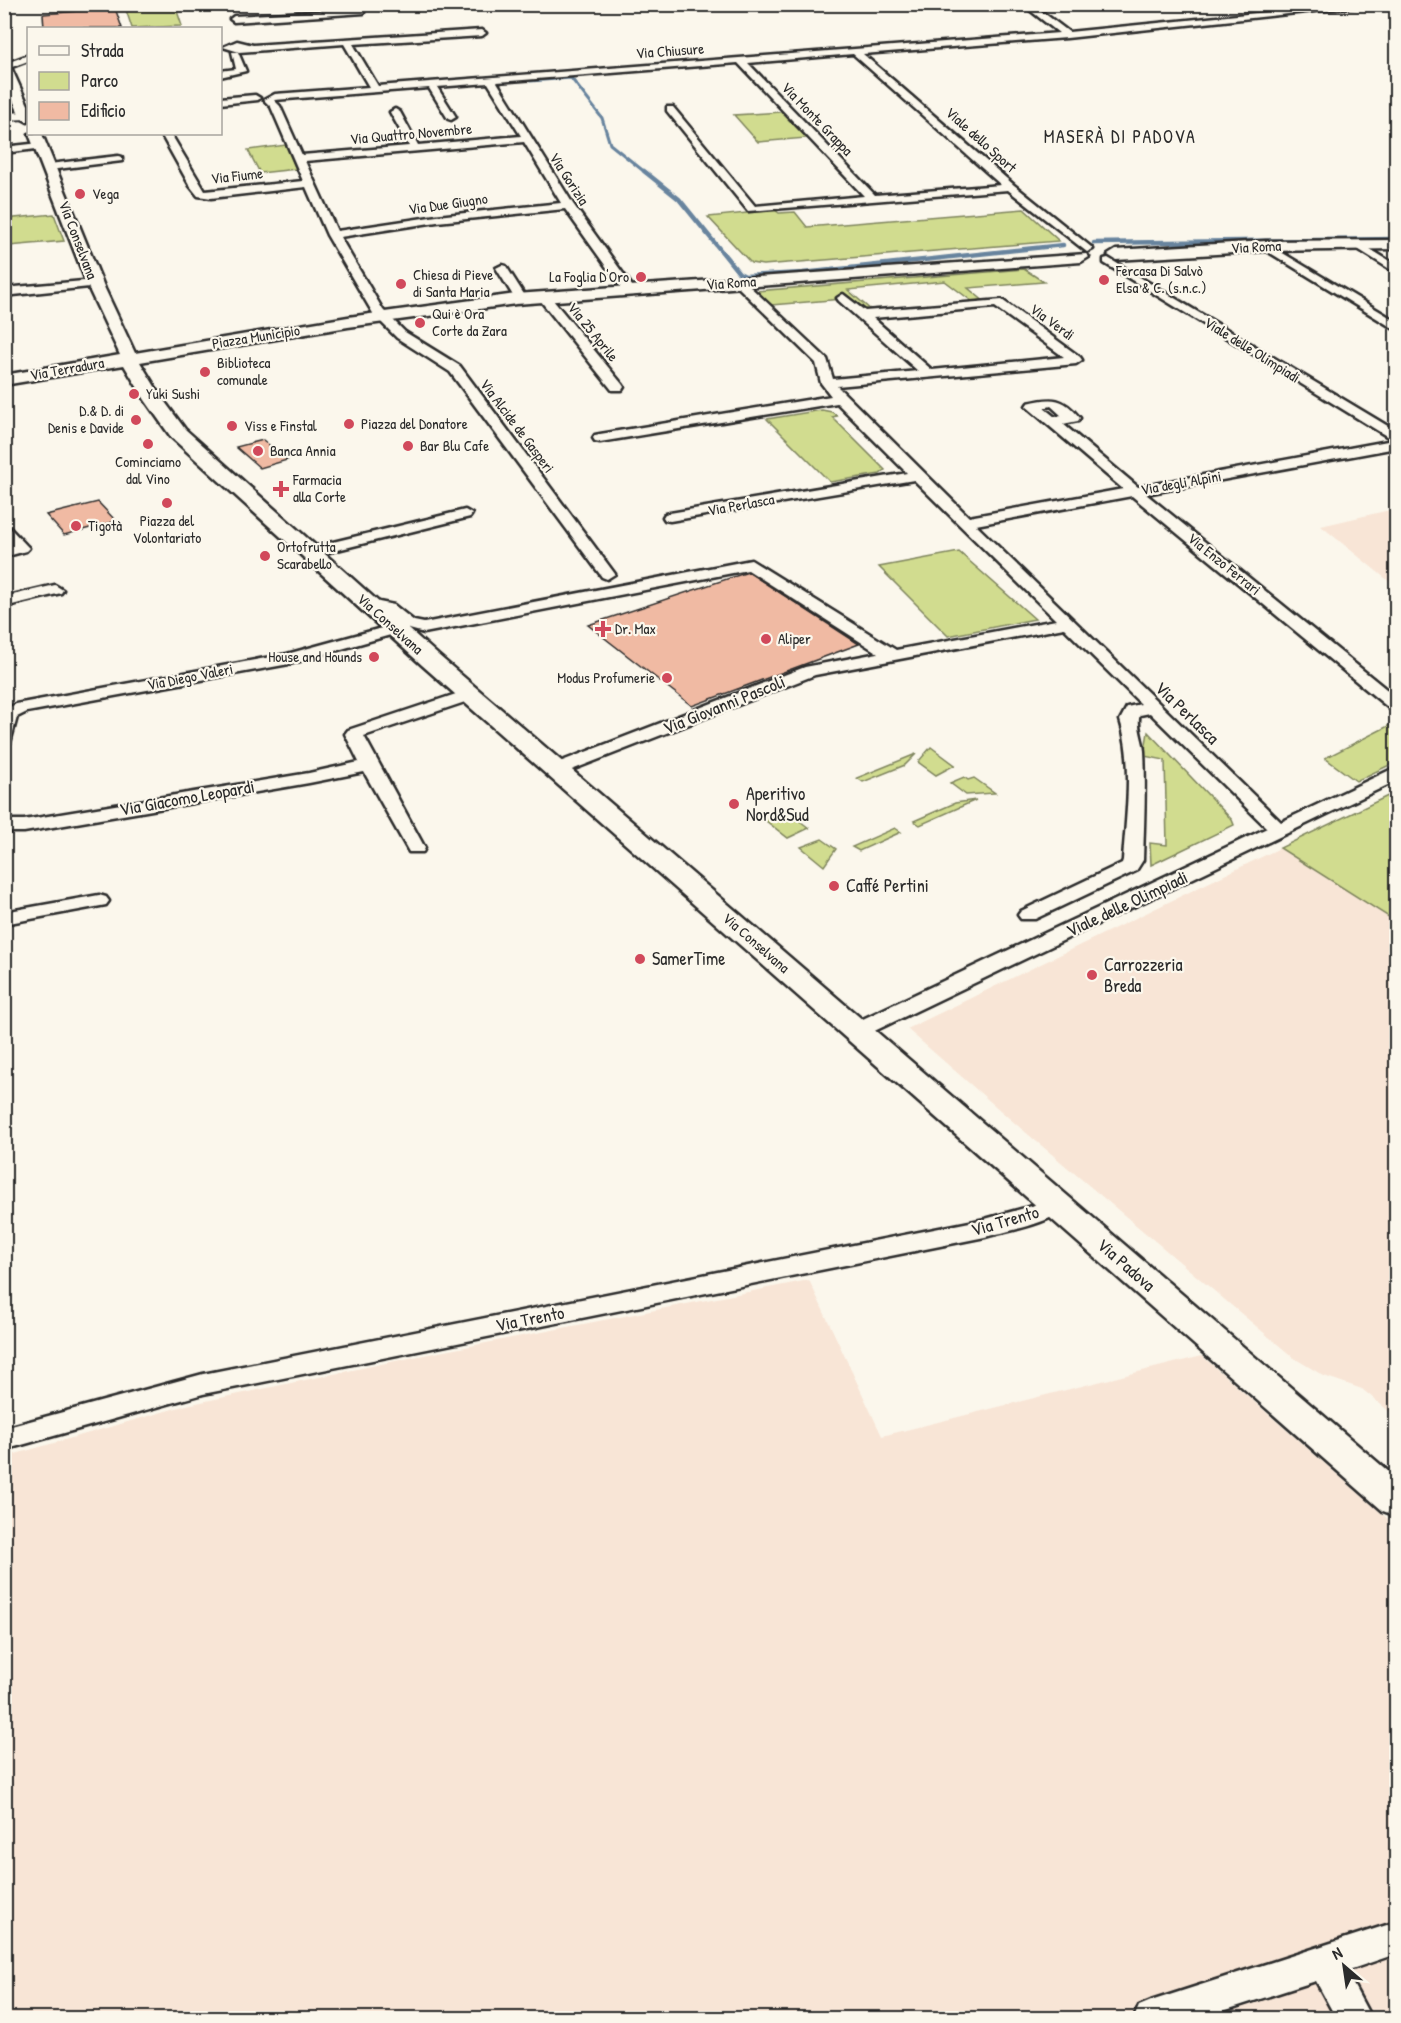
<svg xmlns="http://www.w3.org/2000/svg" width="1401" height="2023" viewBox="0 0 1401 2023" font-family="'Patrick Hand',sans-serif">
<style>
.built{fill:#f8e5d6}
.green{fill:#d1dc8f;stroke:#7e845d;stroke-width:1.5}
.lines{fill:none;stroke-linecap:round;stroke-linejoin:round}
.stream-far1{stroke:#68849e;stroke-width:3}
.stream{stroke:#68849e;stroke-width:4.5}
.building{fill:#f0baa3;stroke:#2b2b2b;stroke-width:1.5}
.minor-casing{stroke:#2b2b2b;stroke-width:5}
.tertiary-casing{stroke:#2b2b2b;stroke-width:4}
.secondary-casing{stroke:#2b2b2b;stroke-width:5}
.minor{fill:#fbf7ec;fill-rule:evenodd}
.tertiary{fill:#fbf7ec;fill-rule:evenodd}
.secondary{fill:#fbf7ec;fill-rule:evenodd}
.poi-dot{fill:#d1495b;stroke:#fbf7ec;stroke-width:2}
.labels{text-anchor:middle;stroke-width:4.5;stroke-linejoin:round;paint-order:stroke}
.far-street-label{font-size:15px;fill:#2b2b2b;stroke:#fbf7ec}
.far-poi-label{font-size:15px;fill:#2b2b2b;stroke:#fbf7ec;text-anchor:start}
.far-quarter-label{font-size:18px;letter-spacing:1.5px;fill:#2b2b2b;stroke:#fbf7ec}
.street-label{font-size:18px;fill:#2b2b2b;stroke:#fbf7ec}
.poi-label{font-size:18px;fill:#2b2b2b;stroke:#fbf7ec;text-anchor:start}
</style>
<rect width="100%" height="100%" fill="#fbf7ec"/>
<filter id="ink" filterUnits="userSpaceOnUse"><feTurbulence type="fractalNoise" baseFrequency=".0167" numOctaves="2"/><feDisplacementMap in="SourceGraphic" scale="12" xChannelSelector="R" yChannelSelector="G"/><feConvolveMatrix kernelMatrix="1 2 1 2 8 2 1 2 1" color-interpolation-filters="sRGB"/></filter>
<g filter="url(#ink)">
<g class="built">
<path d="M1394,509l2,2v76l-75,-61z"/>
<path d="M1280,848l116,72v497l-34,-28 -38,-13 -30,-18 -277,-233 -110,-96z"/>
<path d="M809,1280l73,156 320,-80 194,170v492h-1391v-561l182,-52 237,-50z"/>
</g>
<g class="green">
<path d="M136,5h39l7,21 -50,2 -6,-18 11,-1z"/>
<path d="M781,112l26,26 -49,4 -24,-27z"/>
<path d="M286,145l10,24 -36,4 -12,-23z"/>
<path d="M1024,209l35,32 -296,24 -12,-2 -43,-46 67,-7 4,3 16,-1 12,15z"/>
<path d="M54,214l10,27 -55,5 -2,-15h-2v-12z"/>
<path d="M1024,269l20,13 -76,6 17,14h-12l-28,-21 -97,9 24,21 -9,1 -20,-13 -72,6 -15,-14z"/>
<path d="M822,410l10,2 5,4 -5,1 53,53 -5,4 -50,8 -63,-63z"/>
<path d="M959,552l76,67 -87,17 -69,-69z"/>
<path d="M1396,722v40l-40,19 -31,-23z"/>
<path d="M1148,732l84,88 2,5 -83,40 -1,-22 17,2 -2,-85 -21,-4z"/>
<path d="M931,747l24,18 -19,10 -18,-13z"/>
<path d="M916,754l-11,11 -42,17 -6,-4z"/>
<path d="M964,777l4,3 6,-2 21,15 -29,2 -16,-12z"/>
<path d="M1396,792l-1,129 -115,-73z"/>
<path d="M976,800l-56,25 -6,-4 41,-18z"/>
<path d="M792,815l17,13 -21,10 -27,-21z"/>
<path d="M895,828l6,4 -42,19 -7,-4z"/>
<path d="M822,839l14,10 -12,17 -23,-19z"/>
</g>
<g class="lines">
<path class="stream-far1" d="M530,81l41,-3 31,40 8,26 36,29"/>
<g class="stream">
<path d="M644,171l35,28 60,74 6,3 58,-3 260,-28"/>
<path d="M1094,243l302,-4"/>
</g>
</g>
<g class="building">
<path d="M115,8l7,20h-78l-1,-14z"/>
<path d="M263,440l24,20 -27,8 -24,-21z"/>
<path d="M98,502l18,19 -52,14 -18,-20z"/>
<path d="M748,572l111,72 -167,62 -104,-81z"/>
</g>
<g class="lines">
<g class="minor-casing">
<g id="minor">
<path d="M4,4h18l-18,4z"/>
<path d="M1022,4h10l37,28 276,-28h34l-312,34 -204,16 151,131 77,62 2,2 -6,3 -79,-62 -260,21 -81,-100v-4h6l82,99 109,-10 -126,-133 -241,19 76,122 62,86 -2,3h-8l-60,-84 -128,13 -97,15 43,73 22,22 55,34 155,208 -8,5 -5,-2 -152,-205 -53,-34 -23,-23 -47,-80 -21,-48 -95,11 -13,-2 -8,-10 -29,-52h10l34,57 98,-10 -32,-74 -7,-7 11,-6 94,-7 -25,-43 -105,8 -16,-5 14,-6 16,4 229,-15 4,3 -4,3 -129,8 25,42 681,-53zM853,54l148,131 -126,10 -127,-132zM488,83l33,53 -103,9 -18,-33 -5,-3 -5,3 19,34 -107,9 -22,-49 -6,-6 155,-12 19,31 3,1 5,-3 -19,-30zM524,142l37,61 -124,13 -100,15 -32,-70z"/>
<path d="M361,9h3v4l-130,9 -4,-3 4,-3z"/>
<path d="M232,52h6l8,19 -26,6v-6l16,-2z"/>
<path d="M28,55v6l-24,9v-6z"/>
<path d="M255,95l5,3 -2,2 -38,4v-6z"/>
<path d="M40,143l5,3 -1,2 -40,5v-6z"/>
<path d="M118,156l4,1v4l-73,9 -5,-3 5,-3z"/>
<path d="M1357,241l39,24v8l-43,-27 -2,-2z"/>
<path d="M1266,243l130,78v9l-134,-82 -2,-2z"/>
<path d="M1108,258l288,173v17l-250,46 250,203v13l-6,-1 -258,-213 -156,29 305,297 109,-52 6,-1v12l-532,255 -8,2 -8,-2 -3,-5 3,-5 419,-198 -117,-115 -10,2c-4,9 3,25 4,36 2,37 0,73 -1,109l-7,11 -101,48h-14l-3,-4 3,-4 101,-48 1,-3c3,-45 11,-97 -3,-140l7,-13 14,-3 -77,-76 -249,47 -251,98h-12l-3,-4 3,-4 253,-98 73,-14 -130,-83 -324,63 -22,-6 -1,5 -112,32 -262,48 -10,5 -7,26 -6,1v-34l12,-6 271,-50 102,-28 10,-1 -16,-13 -20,-4 -2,-3 8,-5 25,5 20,16 10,2 327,-63 145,90 160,-30 -142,-140 -244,41 -5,-1 -2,-3 2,-3 5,-1 237,-40 -70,-70 -237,39 -5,-1 -2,-3 2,-3 5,-1 231,-38 -10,-13 -5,-20 -80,-78 -2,-2 6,-4 4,2 83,78 6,20 85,-8 -79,-70 -2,-3 6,-4 22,17 137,-11 78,57 2,3 -6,4 -239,22 132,131 154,-28 -97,-83 2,-3c25,-6 35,-6 52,15l-2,3 -15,3 75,63 255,-47 -289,-177v-4zM995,307l69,50 -132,13 -59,-52zM1051,406l11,10 -7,1 -11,-9z"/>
<path d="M502,265l4,1 21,33 -2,3 -4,1 -4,-1 -21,-34z"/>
<path d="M95,280l6,4 -2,2 -95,10v-8z"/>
<path d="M544,293l4,1 74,90 2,3 -2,3h-10l-72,-90 -2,-3z"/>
<path d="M465,510l7,4 -2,3 -161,40 -8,-5 3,-3z"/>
<path d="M4,526l5,1 17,18 3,3 -3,3 -22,6v-9l7,-2 -7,-7z"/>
<path d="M55,585l8,5 -2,3 -57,14v-10z"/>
<path d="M471,689l6,1 2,4 -2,4 -113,38 61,112 -2,4h-14l-45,-80 -55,11 -285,49h-20v-12h20l285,-47 50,-11 -14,-28 3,-4z"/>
<path d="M99,895l7,2 3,4 -3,4 -102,19v-12z"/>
<path d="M1056,1195l8,3 4,6c-11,19 -62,27 -83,33l-782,157 -199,56v-22l199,-54 782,-155 47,-13z"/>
<path d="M1396,1922v32l-50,17 25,47h-35l-20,-37 -115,37h-67l5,-12 12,-5z"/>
</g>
</g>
<g class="tertiary-casing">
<path id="tertiary" d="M28,112v7l-24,1v-7z"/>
</g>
<g class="secondary-casing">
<g id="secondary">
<path d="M4,61l6,4 18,40v17l-7,-4 -17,-38z"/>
<path d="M29,134h13l63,155 30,64 213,-36 168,-23 570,-40 3,3 -8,5 -565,42 -168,23 -208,35 22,36 23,31 253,226 958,823v38l-13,-5 -961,-846 -251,-228 -26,-37 -21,-35 -120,20v-10l116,-20 -31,-66z"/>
<path d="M1266,241l130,-1v9l-130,2 -150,9 -8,-5 8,-5z"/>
</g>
</g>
<use href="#minor" class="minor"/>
<use href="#tertiary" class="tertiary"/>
<use href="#secondary" class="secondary"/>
</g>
</g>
<g class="poi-dot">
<circle cx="80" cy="194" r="6"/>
<circle cx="641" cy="277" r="6"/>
<circle cx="1104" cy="280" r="6"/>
<circle cx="401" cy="284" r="6"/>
<circle cx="420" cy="323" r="6"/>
<circle cx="205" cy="372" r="6"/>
<circle cx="134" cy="394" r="6"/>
<circle cx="136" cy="420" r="6"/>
<circle cx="349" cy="424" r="6"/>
<circle cx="232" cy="426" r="6"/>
<circle cx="148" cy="444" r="6"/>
<circle cx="408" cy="446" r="6"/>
<circle cx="258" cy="451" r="6"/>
<path d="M278 480h6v6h6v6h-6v6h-6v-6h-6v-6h6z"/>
<circle cx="167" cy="503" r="6"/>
<circle cx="76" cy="526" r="6"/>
<circle cx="265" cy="556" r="6"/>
<path d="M600 620h6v6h6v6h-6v6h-6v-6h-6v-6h6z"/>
<circle cx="766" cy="639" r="6"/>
<circle cx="374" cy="657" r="6"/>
<circle cx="667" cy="678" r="6"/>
<circle cx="734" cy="804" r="6"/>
<circle cx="834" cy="886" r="6"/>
<circle cx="640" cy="959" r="6"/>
<circle cx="1092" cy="975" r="6"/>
</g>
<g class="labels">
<g class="far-street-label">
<text transform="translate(670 51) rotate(-4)" y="5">Via Chiusure</text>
<text transform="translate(817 119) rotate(46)" y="5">Via Monte Grappa</text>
<text transform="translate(411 134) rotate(-5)" y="5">Via Quattro Novembre</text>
<text transform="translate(981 140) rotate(42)" y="5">Viale dello Sport</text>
<text transform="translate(237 176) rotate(-6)" y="5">Via Fiume</text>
<text transform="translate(569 179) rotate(57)" y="5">Via Gorizia</text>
<text transform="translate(448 204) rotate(-8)" y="5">Via Due Giugno</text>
<text transform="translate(78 240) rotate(69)" y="5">Via Conselvana</text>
<text transform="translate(1256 247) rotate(-3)" y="5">Via Roma</text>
<text transform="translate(731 283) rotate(-4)" y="5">Via Roma</text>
<text transform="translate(1052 322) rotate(36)" y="5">Via Verdi</text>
<text transform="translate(593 332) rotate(51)" y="5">Via 25 Aprile</text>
<text transform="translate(256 337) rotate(-9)" y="5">Piazza Municipio</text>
<text transform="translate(1252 350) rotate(32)" y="5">Viale delle Olimpiadi</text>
<text transform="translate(67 369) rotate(-10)" y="5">Via Terradura</text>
<text transform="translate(517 426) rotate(53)" y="5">Via Alcide de Gasperi</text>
<text transform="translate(1181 483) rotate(-10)" y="5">Via degli Alpini</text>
<text transform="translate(741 505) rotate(-10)" y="5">Via Perlasca</text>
<text transform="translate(1224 564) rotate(39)" y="5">Via Enzo Ferrari</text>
<text transform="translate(390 624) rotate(42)" y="5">Via Conselvana</text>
<text transform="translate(190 677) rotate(-11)" y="5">Via Diego Valeri</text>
<text transform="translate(756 943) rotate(41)" y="5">Via Conselvana</text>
</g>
<g class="far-poi-label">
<text x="92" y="199">Vega</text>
<text x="1116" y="276">Fercasa Di Salvò<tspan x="1116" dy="17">Elsa &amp; C. (s.n.c.)</tspan></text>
<text x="413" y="280">Chiesa di Pieve<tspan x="413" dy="17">di Santa Maria</tspan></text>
<text x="629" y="282" text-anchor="end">La Foglia D'Oro</text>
<text x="432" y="319">Qui è Ora<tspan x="432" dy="17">Corte da Zara</tspan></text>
<text x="217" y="368">Biblioteca<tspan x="217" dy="17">comunale</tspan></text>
<text x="146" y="399">Yuki Sushi</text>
<text x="124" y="416" text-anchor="end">D.&amp; D. di<tspan x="124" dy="17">Denis e Davide</tspan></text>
<text x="361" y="429">Piazza del Donatore</text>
<text x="244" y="431">Viss e Finstal</text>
<text x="420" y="451">Bar Blu Cafe</text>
<text x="270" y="456">Banca Annia</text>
<text x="148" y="467" text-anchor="middle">Cominciamo<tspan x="148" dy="17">dal Vino</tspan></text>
<text x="293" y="485">Farmacia<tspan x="293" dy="17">alla Corte</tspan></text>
<text x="167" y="526" text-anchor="middle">Piazza del<tspan x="167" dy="17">Volontariato</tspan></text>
<text x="88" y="531">Tigotà</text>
<text x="277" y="552">Ortofrutta<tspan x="277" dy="17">Scarabello</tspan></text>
<text x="615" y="634">Dr. Max</text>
<text x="778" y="644">Aliper</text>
<text x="362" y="662" text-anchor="end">House and Hounds</text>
<text x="655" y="683" text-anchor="end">Modus Profumerie</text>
</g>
<g class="far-quarter-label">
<text x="1120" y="143">MASERÀ DI PADOVA</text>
</g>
<g class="street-label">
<text transform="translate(724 705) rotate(-22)" y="6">Via Giovanni Pascoli</text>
<text transform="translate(1187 713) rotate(44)" y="6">Via Perlasca</text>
<text transform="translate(187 798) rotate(-10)" y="6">Via Giacomo Leopardi</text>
<text transform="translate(1127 904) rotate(-25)" y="6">Viale delle Olimpiadi</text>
<text transform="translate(1005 1221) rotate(-16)" y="6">Via Trento</text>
<text transform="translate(1126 1265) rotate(41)" y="6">Via Padova</text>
<text transform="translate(530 1319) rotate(-11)" y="6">Via Trento</text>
</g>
<g class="poi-label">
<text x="746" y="800">Aperitivo<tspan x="746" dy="21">Nord&amp;Sud</tspan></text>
<text x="846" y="892">Caffé Pertini</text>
<text x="652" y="965">SamerTime</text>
<text x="1104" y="971">Carrozzeria<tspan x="1104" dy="21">Breda</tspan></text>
</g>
</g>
<rect width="1401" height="2023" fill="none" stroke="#fbf7ec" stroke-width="24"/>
<rect x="12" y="12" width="1377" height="1999" fill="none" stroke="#2b2b2b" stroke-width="2" filter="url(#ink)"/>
<rect x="27" y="27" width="195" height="108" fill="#fbf7ec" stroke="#a8a59f" stroke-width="1.5"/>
<rect x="39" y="46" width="30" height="9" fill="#fbf7ec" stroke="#a8a59f" stroke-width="1.5"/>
<text x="81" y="57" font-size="18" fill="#2b2b2b">Strada</text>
<rect x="39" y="72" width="30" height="18" fill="#d1dc8f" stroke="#a8a59f" stroke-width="1.5"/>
<text x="81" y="87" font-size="18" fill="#2b2b2b">Parco</text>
<rect x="39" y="102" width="30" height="18" fill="#f0baa3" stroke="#a8a59f" stroke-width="1.5"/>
<text x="81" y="117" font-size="18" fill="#2b2b2b">Edificio</text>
<g transform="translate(1344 1966) rotate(331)" stroke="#fbf7ec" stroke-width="4.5" paint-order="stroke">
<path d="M0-4.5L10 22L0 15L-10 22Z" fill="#2b2b2b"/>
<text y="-9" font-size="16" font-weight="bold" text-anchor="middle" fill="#2b2b2b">N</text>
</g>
</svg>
